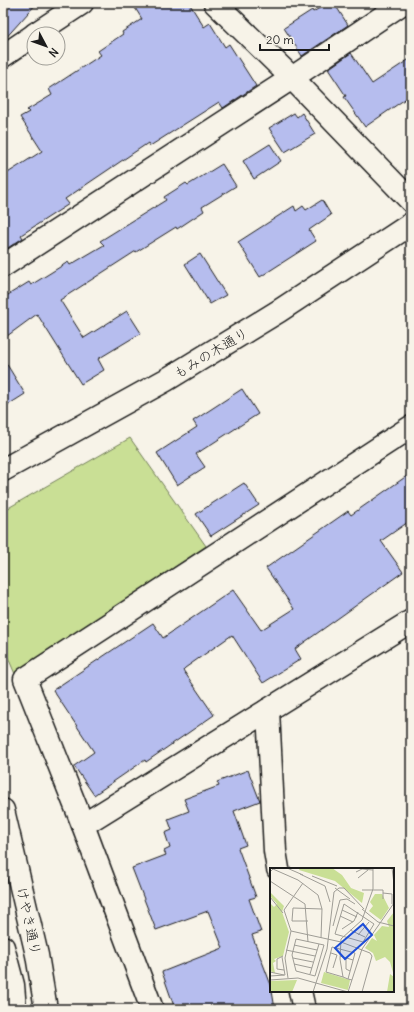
<svg xmlns="http://www.w3.org/2000/svg" width="414" height="1012" viewBox="0 0 414 1012" font-family="Delius,'Klee One',sans-serif">
<style>
.green{fill:#c9df95;stroke:#727e58}
.building{fill:#b6bdee;stroke:#1c1c1c}
.lines{fill:none;stroke-linecap:round;stroke-linejoin:round}
.minor-casing{stroke:#1c1c1c;stroke-width:25}
.minor{stroke:#f7f3e8;stroke-width:22}
.labels{text-anchor:middle;stroke-width:3;stroke-linejoin:round;paint-order:stroke}
.street-label{font-size:14px;fill:#1c1c1c;stroke:#f7f3e8}
.inset-road{fill:none;stroke:#9f9d96;stroke-width:1}
.view{fill:#1d4ed8;fill-opacity:0.15;stroke:#1d4ed8;stroke-width:2}
.inset-edge{fill:none;stroke:#1c1c1c;stroke-width:2}
</style>
<rect width="100%" height="100%" fill="#f7f3e8"/>
<filter id="ink" filterUnits="userSpaceOnUse"><feTurbulence type="fractalNoise" baseFrequency=".025" numOctaves="2"/><feDisplacementMap in="SourceGraphic" scale="8" xChannelSelector="R" yChannelSelector="G"/><feConvolveMatrix kernelMatrix="1 2 1 2 8 2 1 2 1" color-interpolation-filters="sRGB"/></filter>
<g filter="url(#ink)">
<path class="green" d="M130,438l76,108 -191,128 -12,-28v-135z"/>
<g class="building">
<path d="M3,3h34l-34,38z"/>
<path d="M132,3h57l15,24 6,-4 15,24 4,-3 27,42 -33,22 -4,-6 -69,44 -2,-3 -83,56 4,5 -48,31 2,3 -20,13v-75l39,-25 -22,-34 9,-5 -2,-2 25,-15 -3,-6 52,-34 -3,-4 25,-17 -1,-2 20,-13z"/>
<path d="M328,3h6l14,22 -46,31 -18,-28 28,-18 1,2z"/>
<path d="M351,53l21,31 39,-26v37l-46,32 -21,-30 2,-1 -18,-27z"/>
<path d="M294,113l3,4 5,-4 13,21 -30,18 -16,-24z"/>
<path d="M270,144l11,17 -27,18 -11,-18z"/>
<path d="M222,164l14,22 -34,21 2,4 -27,18 -1,-2 -40,25v-1l-76,49 24,38 43,-27 14,22 -43,26 6,11 -23,14 -44,-70 -34,25v-41l26,-16 2,3 37,-23 2,3 34,-20 -4,-4 66,-41 -2,-3 22,-14 2,2z"/>
<path d="M322,200l9,15 -22,15 7,11 -56,36 -22,-35 56,-36 2,5 7,-5 3,4z"/>
<path d="M200,254l26,41 -16,9 -25,-40z"/>
<path d="M3,358l22,36 -22,14z"/>
<path d="M242,389l16,25 -62,40 9,13 -28,18 -20,-32 40,-26 -4,-6z"/>
<path d="M411,473v47l-30,21 22,31 -108,77 6,10 -38,24 -31,-48 -47,33 -2,2 31,45 -68,47 -1,-2 -51,35 -20,-29 20,-14 -41,-62 100,-67 10,15 70,-48 28,40 33,-21 -28,-41 82,-57 3,4z"/>
<path d="M244,483l15,22 -48,31 -15,-22z"/>
<path d="M248,770l12,31 -26,10 12,34 -8,3 18,49 -7,2 12,33 -9,3 19,50 4,24h-100l-13,-37 61,-24 -15,-37 -52,19 -24,-62 34,-13 -2,-4 6,-3 -5,-15 7,-3 -4,-11 21,-8 -5,-12 35,-13 -2,-4z"/>
</g>
<g class="lines">
<g class="minor-casing">
<g id="minor">
<path d="M215,3l77,75 119,123"/>
<path d="M35,34l47,-31"/>
<path d="M3,56l31,-21"/>
<path d="M3,266l289,-188 111,-75"/>
<path d="M3,470l163,-90 113,-69 132,-87"/>
<path d="M268,710l7,141 3,18"/>
<path d="M3,810l34,145 9,54"/>
<path d="M83,825l328,-204"/>
<path d="M3,947l10,38 2,24"/>
<path d="M300,991l4,18"/>
<path d="M152,1009l-69,-184 -58,-146 386,-252"/>
</g>
</g>
<use href="#minor" class="minor"/>
</g>
</g>
<g class="labels">
<g class="street-label">
<text transform="translate(211 353) rotate(-31)" y="5">もみの木通り</text>
<text transform="translate(29 921) rotate(78)" y="5">けやき通り</text>
</g>
</g>
<g transform="translate(270 868)">
<rect width="124" height="124" fill="#f7f3e8"/>
<path d="M30,0h32l10,7 9,13 13,5 -2,10 -27,-22 -36,-11zM0,24l14,14 -2,6 7,20 -6,24 -9,3 2,2 -3,2 2,10 -5,-2v-68l4,4 3,-3 -7,-8zM105,26h7l7,14 -8,12 -12,-9 4,-5 -3,-4zM124,44v64l-4,-14 -5,-5 -9,4 -3,-8 -8,-5 7,-10 5,3 -3,-6 8,-9 7,1 -2,-6zM54,104l26,8 -2,10 -27,-7zM120,106l4,3v15h-7zM27,112l-5,12h-22v-11z" fill="#c9df95"/>
<path class="inset-road" d="M17,0l16,7M122,0l2,16M0,4l3,-3 25,11 20,15 4,14 -1,29M86,4l6,-3 11,1M30,6l25,12 5,16M42,8l25,10M88,10l10,-8M0,13l35,23 3,38M65,20l15,11M92,22h21v9M113,25l9,1v10M0,29l13,16M74,36l30,20 -11,18 -28,-8zM92,41l16,13 16,4M72,42l15,7M70,48l13,6M38,53h-16l1,-13 29,1M63,58l7,-26 7,-1 8,5M72,61l12,-8 4,-9M80,62l15,7M21,63l50,11 29,11 2,3 -10,36M21,63l-7,-21 19,-27M88,67l11,-13M26,71l28,6 -9,31 -19,-5 -4,-16zM24,77l23,5M16,82l29,6M61,85l6,2 -4,13M13,88l-6,3v10l7,1M70,88l13,4M23,90l20,4M76,90v11l4,2M24,96l18,4M0,104l14,3M40,106l9,-30M0,108l15,-1 -3,-18M73,109l-3,-18 1,-20 21,-19 11,-31v-21M18,110l-3,-20 6,-27M78,111l7,-26 -23,-6 -6,25 17,5 5,2 4,1M0,112l28,-2 50,14M43,124l14,-43 7,-57 5,-4h5l20,21M78,124l14,-43 32,-46"/>
<path class="view" d="M93,56l9,11 -27,24 -10,-11z"/>
<rect width="124" height="124" class="inset-edge"/>
</g>
<rect width="414" height="1012" fill="none" stroke="#f7f3e8" stroke-width="16"/>
<rect x="8" y="8" width="398" height="996" fill="none" stroke="#1c1c1c" stroke-width="1.5" filter="url(#ink)"/>
<g transform="translate(46 46) rotate(131)"><circle r="19" fill="#f7f3e8" stroke="#9f9d96"/>
<path d="M0-3L7 15L0 10L-7 15Z" fill="#1c1c1c"/>
<text y="-6" font-size="11" font-weight="bold" text-anchor="middle" fill="#1c1c1c">N</text>
</g>
<path d="M260 44v6h69v-6" fill="none" stroke="#1c1c1c" stroke-width="2"/>
<text x="266" y="44" font-size="12" fill="#1c1c1c" stroke="#f7f3e8" stroke-width="3" paint-order="stroke">20 m</text>
</svg>
